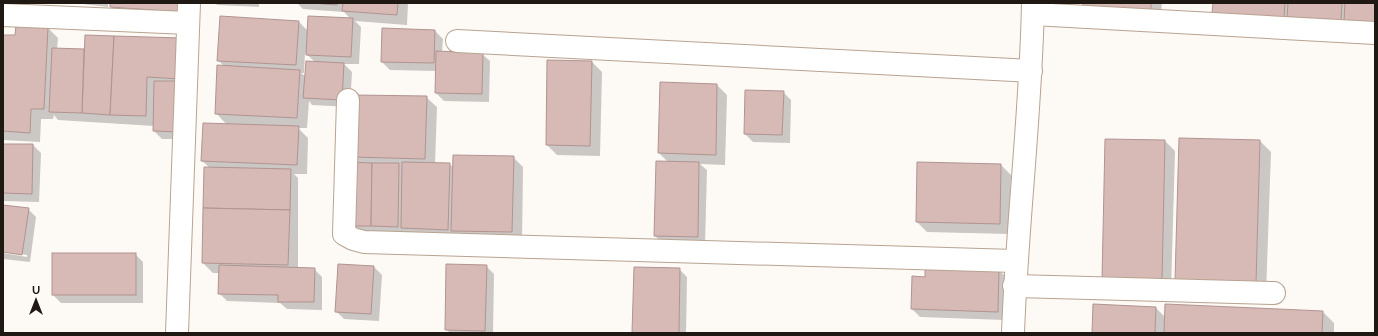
<svg xmlns="http://www.w3.org/2000/svg" width="1378" height="336" viewBox="0 0 1378 336" font-family="Raleway,sans-serif">
<style>
.shadow{fill:#0003;fill-rule:evenodd}
.building{fill:#d7b9b6;stroke:#b19491}
.lines{fill:none;stroke-linecap:round;stroke-linejoin:round}
.street-casing{stroke:#b8a391;stroke-width:24}
.street{stroke:#fff;stroke-width:22}
</style>
<rect width="100%" height="100%" fill="#fdf9f5"/>
<g class="shadow">
<path d="M74,3h34v4z"/>
<path d="M111,3h77l-1,16 -69,-4 -7,-8z"/>
<path d="M215,3h44v4l-42,-2z"/>
<path d="M297,3h111l-1,22 -52,-4 6,6 -2,37h-15l8,8 -2,35 -38,-2 -3,-4 -2,27h-9l10,10 -1,36h-13l4,4v90l16,1 8,8v33l-35,-1 -7,-6 -53,-2 -8,-8 1,-20h-7l-10,-10 7,-95 -8,-7 25,-36 -11,-12 9,-46 -7,-7 81,-38 9,9 43,-12 -7,-7 -41,-3zM305,53l10,9 -9,15 -5,-4h3z"/>
<path d="M1084,3h78l-2,17z"/>
<path d="M1214,3h161l-26,24 -53,-2z"/>
<path d="M48,28l10,10 -1,11 28,1 96,-11 8,100h-27l-8,-8v-5l-96,-6 -4,-5 -1,4h-12l-1,23 -37,-2v-104h13z"/>
<path d="M435,31l8,8 -1,13 40,2 8,7 -1,41 -45,-1 -8,-8 1,-22 -47,-1 -8,-8z"/>
<path d="M592,62l10,10 -2,84 -43,-1 -10,-10z"/>
<path d="M661,83l56,2 10,10 -2,70 -25,-1 7,6 -2,75 -42,-1 -8,-8 13,-74 -9,-9z"/>
<path d="M783,92l8,8 -1,43 -37,-1 -8,-8z"/>
<path d="M426,97l11,10 -2,57h14l5,4 59,-11 10,10 -1,75 -112,-6 -5,-4v2h-49l-8,-8 12,-62 -6,-7z"/>
<path d="M1106,140l59,1 10,10 -4,140 -58,-2z"/>
<path d="M1260,141l11,11 -5,142 -79,-3z"/>
<path d="M3,145h30l8,8 -2,49 -36,-1z"/>
<path d="M1001,165l10,10 -2,59 -82,-2 -10,-10z"/>
<path d="M3,206l25,3 8,8 -6,45 -27,-3v-6l24,4v-2l-24,-4z"/>
<path d="M135,254l8,8v41h-82l-8,-8z"/>
<path d="M486,266l8,8 -1,59h-43l-4,-4z"/>
<path d="M374,267l8,8 -3,46 -35,-2 -8,-8z"/>
<path d="M679,269l8,8 -1,56h-52z"/>
<path d="M999,270l8,8 -2,42 -85,-3 -8,-8 14,-31z"/>
<path d="M1094,305l62,3 9,9 158,-5 11,11v10h-241z"/>
</g>
<g class="building">
<path d="M110,3h70v9l-70,-5z"/>
<path d="M312,3h25v2z"/>
<path d="M343,3h55l-1,12 -55,-4z"/>
<path d="M1083,3h68v7l-68,-3z"/>
<path d="M1213,3h72l-1,14 -72,-4z"/>
<path d="M1288,3h54l-1,17 -54,-3z"/>
<path d="M1345,3h30v20l-31,-2z"/>
<path d="M220,16l79,5 -3,44 -79,-4z"/>
<path d="M308,16l45,2 -2,39 -45,-2z"/>
<path d="M16,25l32,2 -4,82h-13l-1,24 -27,-2v-96h12z"/>
<path d="M382,28l53,2 -1,33 -53,-1z"/>
<path d="M85,35l29,1 -4,79 -28,-2z"/>
<path d="M114,36l67,2 -1,41 -33,-2 -1,39 -36,-1z"/>
<path d="M52,48l32,1 -2,64 -33,-1z"/>
<path d="M436,51l47,2 -1,41 -47,-1z"/>
<path d="M547,60l45,1 -2,85 -44,-1z"/>
<path d="M306,61l38,2 -2,37 -39,-2z"/>
<path d="M217,65l83,5 -3,48 -82,-4z"/>
<path d="M154,81h28l-1,51 -28,-1z"/>
<path d="M660,82l57,2 -1,71 -58,-2z"/>
<path d="M745,90l39,1 -2,44 -38,-1z"/>
<path d="M354,95l73,1 -2,63 -72,-2z"/>
<path d="M203,123l96,3 -2,39 -96,-4z"/>
<path d="M1179,138l81,2 -4,143 -81,-2z"/>
<path d="M1105,139l60,1 -3,141 -60,-1z"/>
<path d="M3,144h30l-1,50 -29,-1z"/>
<path d="M453,155l61,1 -2,76 -61,-1z"/>
<path d="M656,161l43,1 -1,75 -44,-1z"/>
<path d="M349,162l23,1 -1,63h-24z"/>
<path d="M402,162l48,1 -2,67 -47,-2z"/>
<path d="M917,162l84,2 -1,60 -84,-2z"/>
<path d="M372,163h27l-1,64 -27,-1z"/>
<path d="M204,167l87,2 -1,41 -87,-2z"/>
<path d="M3,205l26,3 -7,47 -19,-3z"/>
<path d="M203,208l87,2 -2,55 -86,-2z"/>
<rect x="52" y="253" width="84" height="42"/>
<path d="M338,264l36,2 -3,48 -36,-2z"/>
<path d="M446,264l41,1 -2,66 -40,-1z"/>
<path d="M219,265l96,3 -1,34h-36v-7l-60,-1z"/>
<path d="M925,266l74,3 -1,43 -87,-3 1,-33 13,1z"/>
<path d="M634,267l46,1 -1,65h-47z"/>
<path d="M1093,304l63,3 -1,26h-63z"/>
<path d="M1165,304l158,7 -1,22h-158z"/>
</g>
<g class="lines">
<g class="street-casing">
<g id="street">
<path d="M1033,14l342,19"/>
<path d="M3,15l185,8"/>
<path d="M457,41l574,30"/>
<path d="M348,100l-4,134 9,5 11,3 651,19"/>
<path d="M1014,286l260,7"/>
<path d="M177,333l12,-330"/>
<path d="M1013,333c4,-110 18,-220 20,-330"/>
</g>
</g>
<use href="#street" class="street"/>
</g>
<rect width="1378" height="336" fill="none" stroke="#201812" stroke-width="8"/>
<g transform="translate(36 300)" stroke="#fdf9f5" stroke-width="3" paint-order="stroke">
<path d="M0-3L7 15L0 10L-7 15Z" fill="#201812"/>
<text y="-6" font-size="11" font-weight="bold" text-anchor="middle" fill="#201812">U</text>
</g>
</svg>
